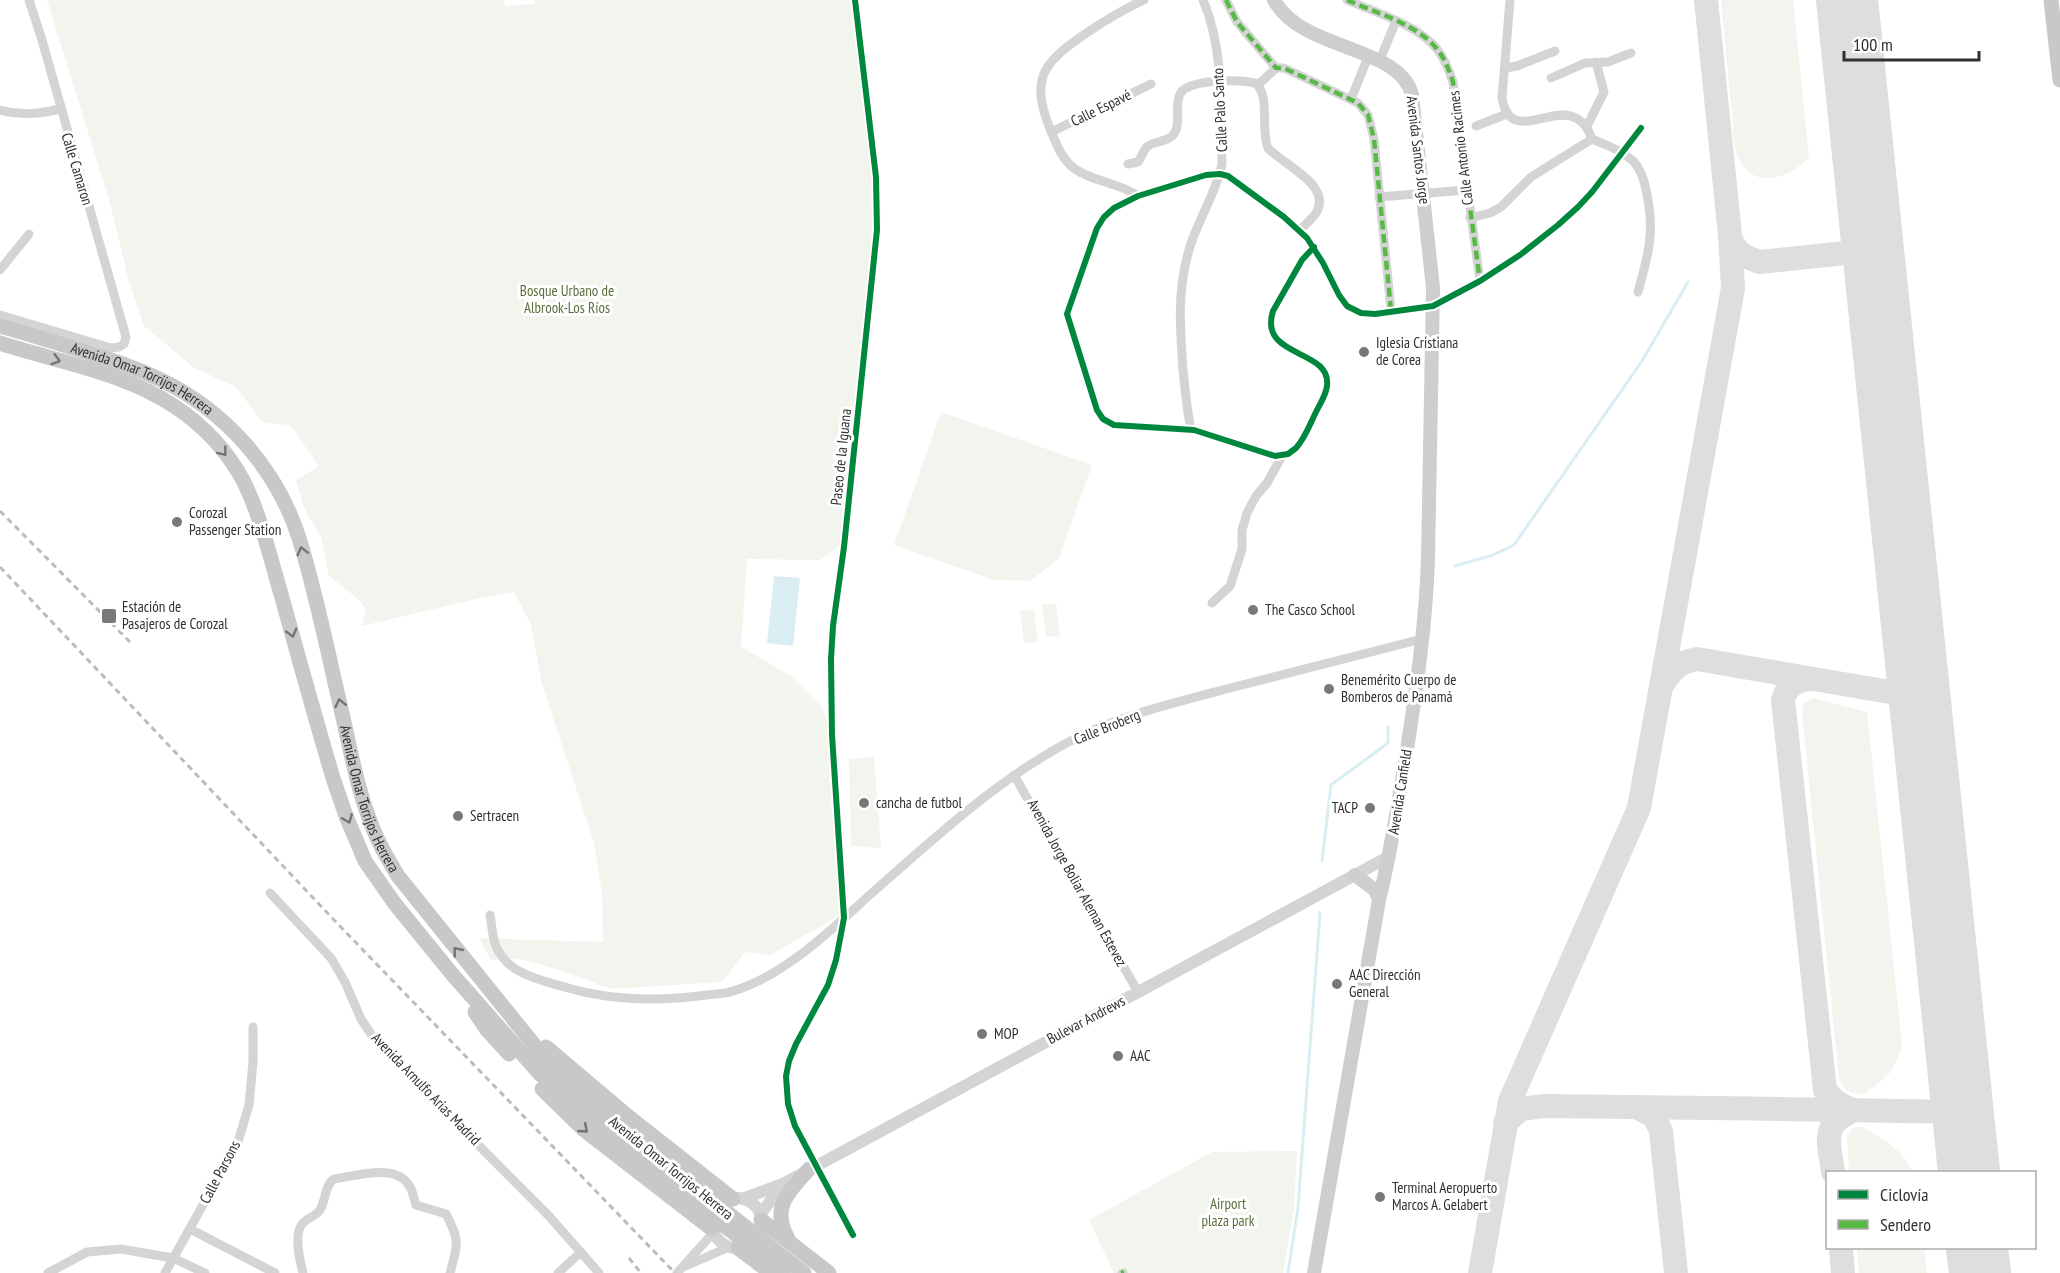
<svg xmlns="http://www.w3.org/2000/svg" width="2060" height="1273" viewBox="0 0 2060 1273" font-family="'PT Sans Narrow',sans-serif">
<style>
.green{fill:#f2f5ed}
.water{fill:#d9edf3}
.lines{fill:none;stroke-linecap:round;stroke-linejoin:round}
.stream{stroke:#d9edf3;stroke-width:3}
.taxiway{stroke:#dedede;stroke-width:24}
.runway{stroke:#dedede;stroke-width:62}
.pedestrian{stroke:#d4d4d4;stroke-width:7}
.minor{stroke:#d4d4d4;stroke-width:9}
.tertiary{stroke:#d4d4d4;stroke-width:12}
.secondary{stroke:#cecece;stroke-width:14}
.primary{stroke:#c8c8c8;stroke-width:15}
.rail{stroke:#bcbcbc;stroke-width:3;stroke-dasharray:6 4.5;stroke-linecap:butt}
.primary-bridge{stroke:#c8c8c8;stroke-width:15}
.quiet{stroke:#58b947;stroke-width:4.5;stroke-dasharray:9 4.5;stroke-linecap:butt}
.cycleway-casing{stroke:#fff;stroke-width:10}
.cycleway{stroke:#00873e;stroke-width:6}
.oneway{stroke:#747474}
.poi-dot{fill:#787878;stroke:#fff;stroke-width:2}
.labels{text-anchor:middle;stroke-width:6;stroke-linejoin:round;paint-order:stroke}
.street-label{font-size:15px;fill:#303030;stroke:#fff}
.park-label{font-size:15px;fill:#5a6e3b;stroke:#fff}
.poi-label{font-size:15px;fill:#303030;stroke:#fff;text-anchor:start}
</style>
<rect width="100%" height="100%" fill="#fff"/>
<g class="green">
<path d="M47,0h456l3,6 28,-2 1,-4h324l17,226 -34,319 -22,15 -73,-1 -6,88 50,29 31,31 10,30 9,67 3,109 -74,42 -25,-3 -23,30 -111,7 -51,-19 -40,-11 -29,1 -12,-22 124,4 -1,-48 -8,-51 -52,-159 -11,-59 -17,-33 -25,4 -127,30 4,-17 -8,-10 -29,-23 -8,-39 -17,-29 -8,-28 23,-14 -29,-41 -27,-2 -26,-35 -44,-21 -49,-41 -16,-48 -18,-75z"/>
<path d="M1721,0h72l16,157c-21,24 -61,34 -73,-5 -4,-14 -3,-31 -5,-46 -3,-35 -7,-71 -10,-106z"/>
<path d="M941,412l151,53 -33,93 -29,23 -36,-1 -100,-35z"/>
<path d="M1056,603l4,33 -14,1 -4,-32z"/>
<path d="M1034,610l4,32 -14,1 -4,-32z"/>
<path d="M1813,698l54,14 35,332c-8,30 -14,32 -38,50 -14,-1 -19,-2 -25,-15l-37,-365 2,-11z"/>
<path d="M874,757l7,91 -30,-2 -2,-87z"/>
<path d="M1860,1126c20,10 44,24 52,46h-63l-2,-37 6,-7z"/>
<path d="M1297,1151l-3,59 -11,63h-169l-25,-53 123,-68z"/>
<path d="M1857,1248h67l3,25h-68z"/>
</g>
<path class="water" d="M774,576l26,2 -7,68 -26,-3z"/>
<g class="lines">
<g class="stream">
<path d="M1455,566l38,-11 21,-10 128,-184 46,-79"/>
<path d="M1322,861l9,-76 57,-42v-16"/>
<path d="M1288,1273l10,-65 22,-295"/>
</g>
<g class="taxiway">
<path d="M1730,236c5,16 14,21 30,26l113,-12"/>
<path d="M1812,679c-15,1 -25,6 -29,21l42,390c9,11 15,16 29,20"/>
<path d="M1663,684c9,-15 17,-22 34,-25l222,38"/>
<path d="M1636,1107l18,9 7,15 15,142"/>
<path d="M1505,1123l16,-14 23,-3c140,2 279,3 419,6"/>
<path d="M1833,1172c-4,-31 -13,-47 21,-62"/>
<path d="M1841,1248l2,25"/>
<path d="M1480,1273l30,-172 129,-293 94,-520 -3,-53 -24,-235"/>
</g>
<g class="runway">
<path d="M1847,0l122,1172"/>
<path d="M1977,1248l3,25"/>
</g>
<path class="pedestrian" d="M1121,1273l3,-1"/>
<g class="minor">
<path d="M1226,0l11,22 39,46h8l74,35 10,12 6,24 17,171"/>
<path d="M1347,0c29,13 70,24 90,49 8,10 12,21 16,33l27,199"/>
<path d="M1510,0l-8,98c10,58 69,-18 90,41 14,6 29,11 41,22 9,9 12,22 14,34 8,38 1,61 -9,97"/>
<path d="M1379,62l17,-41"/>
<path d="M1505,68l12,-2 38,-15"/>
<path d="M1551,78l34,-15 23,-1 23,-9"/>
<path d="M1258,85l18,-17"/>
<path d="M1351,99l17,-42"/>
<path d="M0,110c21,6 39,4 60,-1"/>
<path d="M1476,126l31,-12"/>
<path d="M1587,126l17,-34 -8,-30"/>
<path d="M1051,132l100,-48"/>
<path d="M1128,164l10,-2c4,-5 5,-12 10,-16 7,-5 19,-4 25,-11 9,-10 1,-29 7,-41 6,-15 61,-15 75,-11 16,11 5,47 13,65 15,17 65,37 48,65 -4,6 -11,12 -16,17"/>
<path d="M1138,196c-20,-14 -45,-14 -63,-27 -14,-10 -20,-28 -26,-43 -20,-51 -2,-66 39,-94 18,-12 36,-23 56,-32"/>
<path d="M1379,197l87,-7"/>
<path d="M1470,218l20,-5 11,-6 30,-30 61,-38"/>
<path d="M1314,247l-12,13 -29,51c-15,48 59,37 54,75 -1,9 -7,18 -11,26 -6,12 -11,26 -20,36l-8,6 -13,2 -81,-26 -80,-5 -11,-6 -6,-9 -30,-96 30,-86 7,-11 10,-9 24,-12 68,-21 14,-1 8,2 56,41 23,21 16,25 16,32 8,11 14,7 14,1 58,-8 47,-25 40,-26 38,-30 20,-18 14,-15 49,-64"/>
<path d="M0,270l29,-36"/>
<path d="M0,315l111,33 8,-1 5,-3 2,-7 -84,-297 -13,-40"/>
<path d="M1191,430c-4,-20 -6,-40 -8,-60 -3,-41 -6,-80 6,-120 8,-29 27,-56 33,-86 -2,-54 3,-113 -19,-164"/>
<path d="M1212,603l18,-17 12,-37v-19l5,-17 9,-17 11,-13 15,-27"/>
<path d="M1014,775l124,217"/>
<path d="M270,893l61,65 14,24 16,37 16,24 171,172 51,58"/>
<path d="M490,915c2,10 2,22 6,31 12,29 45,34 72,42 44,13 93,13 139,7 8,-1 18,-1 26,-4 52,-15 101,-64 140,-99 65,-57 129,-117 207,-156 49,-23 101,-35 154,-49 63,-16 125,-32 188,-48"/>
<path d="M190,1229l85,44"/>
<path d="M853,1235l-58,-109 -7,-22 -2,-28 3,-15 7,-17 32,-59 8,-25 8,-42 -12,-183 -1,-76 2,-33 11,-79 33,-317 -1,-53 -21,-177"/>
<path d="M686,1266l43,-19"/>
<path d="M48,1273l39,-21 34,-3 52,9 32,15"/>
<path d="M165,1273l73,-131 11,-37 4,-43v-35"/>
<path d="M303,1273c-3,-12 -10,-40 0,-50 6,-7 14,-6 18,-15 5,-10 4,-23 13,-29 22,-3 63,-17 76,8 3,5 4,12 6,18l30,9c14,26 12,31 4,59"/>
<path d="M558,1273l23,-21"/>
<path d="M677,1273l36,-40"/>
</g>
<g class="tertiary">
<circle cx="737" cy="1223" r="25"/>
<path d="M742,1199l41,-15 607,-328"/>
<path d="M760,1215l23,-31"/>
</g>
<g class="secondary">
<path d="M1274,0c27,51 126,45 138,95l21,193 -5,271c-2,66 -12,132 -22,197 -8,48 -15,96 -27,144l-65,373"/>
<path d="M1355,875l20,15 4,10"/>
</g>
<g class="primary">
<path d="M2051,0l9,80"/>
<path id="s1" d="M0,326c31,9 61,18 91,28 23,7 46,14 68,25 66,31 118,90 140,159 16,51 27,106 39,158 12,49 19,99 40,144 6,13 13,24 20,36l154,191 72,64 71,56"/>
<path d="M0,343c58,19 123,29 174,63 29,19 54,46 70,76 17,35 26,75 37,112 17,62 34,123 52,184l13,38 19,45 30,43 57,70 88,100 32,29 114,92"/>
<path d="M475,1012l12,18 22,24"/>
<path d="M546,1047l84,71 103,81"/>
<path d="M542,1089l41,40 129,100"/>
<path d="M761,1220l68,53"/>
<path d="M788,1239c-18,-32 1,-47 21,-70"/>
<path d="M738,1248l33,25"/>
<path d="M791,1263l13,10"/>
</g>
<g class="rail">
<path d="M0,511l130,131"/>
<path d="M0,567l335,354 340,352"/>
<path d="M629,1258l12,15"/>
</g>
<g class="primary-bridge">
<path d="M695,1187l96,76"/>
<path d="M686,1195l98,78"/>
</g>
<g class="quiet">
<path d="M1226,0l11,22 39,46h8l74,35 10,12 6,24 17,171"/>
<path d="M1347,0c29,13 70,24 90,49 8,10 12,21 16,33l27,199"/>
<path d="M1121,1273l3,-1"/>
</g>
<g class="cycleway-casing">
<g id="cycleway">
<path d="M1314,247l-12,13 -29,51c-15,48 59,37 54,75 -1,9 -7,18 -11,26 -6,12 -11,26 -20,36l-8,6 -13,2 -81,-26 -80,-5 -11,-6 -6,-9 -30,-96 30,-86 7,-11 10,-9 24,-12 68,-21 14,-1 8,2 56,41 23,21 16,25 16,32 8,11 14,7 14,1 58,-8 47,-25 40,-26 38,-30 20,-18 14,-15 49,-64"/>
<path d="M853,1235l-58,-109 -7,-22 -2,-28 3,-15 7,-17 32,-59 8,-25 8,-42 -12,-183 -1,-76 2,-33 11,-79 33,-317 -1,-53 -21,-177"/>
</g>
</g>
<use href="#cycleway" class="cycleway"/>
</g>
<defs><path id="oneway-chevron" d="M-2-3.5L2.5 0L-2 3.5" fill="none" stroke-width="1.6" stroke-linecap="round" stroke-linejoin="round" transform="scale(1.5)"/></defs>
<g class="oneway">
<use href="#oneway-chevron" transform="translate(56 360) rotate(16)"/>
<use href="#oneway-chevron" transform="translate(223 452) rotate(52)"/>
<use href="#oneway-chevron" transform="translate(302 551) rotate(-104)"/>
<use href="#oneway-chevron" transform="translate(292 633) rotate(74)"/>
<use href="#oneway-chevron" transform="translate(340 703) rotate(-103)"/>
<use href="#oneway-chevron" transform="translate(348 819) rotate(68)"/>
<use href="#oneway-chevron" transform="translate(457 951) rotate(-129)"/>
<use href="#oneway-chevron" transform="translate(584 1129) rotate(41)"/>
</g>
<g class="poi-dot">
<circle cx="1364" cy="352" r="6"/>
<circle cx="177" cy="522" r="6"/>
<circle cx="1253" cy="610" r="6"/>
<rect x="101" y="608" width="16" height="16" rx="3"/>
<circle cx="1329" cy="689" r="6"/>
<circle cx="864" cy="803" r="6"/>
<circle cx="1370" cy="808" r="6"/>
<circle cx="458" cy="816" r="6"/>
<circle cx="1337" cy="984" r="6"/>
<circle cx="982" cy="1034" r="6"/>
<circle cx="1118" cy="1056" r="6"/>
<circle cx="1380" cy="1197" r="6"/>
</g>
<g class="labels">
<g class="street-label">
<text transform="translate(1101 108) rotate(-26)" y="5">Calle Espavé</text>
<text transform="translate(1220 110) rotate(-93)" y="5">Calle Palo Santo</text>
<text transform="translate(1461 148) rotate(-97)" y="5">Calle Antonio Racimes</text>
<text transform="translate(1418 150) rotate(83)" y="5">Avenida Santos Jorge</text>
<text transform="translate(77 169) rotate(73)" y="5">Calle Camaron</text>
<text dy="5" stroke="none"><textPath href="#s1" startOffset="152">Avenida Omar Torrijos Herrera</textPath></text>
<text transform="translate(841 457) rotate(-84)" y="5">Paseo de la Iguana</text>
<text transform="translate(1107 727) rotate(-22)" y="5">Calle Broberg</text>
<text transform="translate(1400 792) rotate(-81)" y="5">Avenida Canfield</text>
<text dy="5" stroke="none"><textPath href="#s1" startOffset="656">Avenida Omar Torrijos Herrera</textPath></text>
<text transform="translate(1077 883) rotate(61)" y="5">Avenida Jorge Boliar Aleman Estevez</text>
<text transform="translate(1086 1020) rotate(-28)" y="5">Bulevar Andrews</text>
<text transform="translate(426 1089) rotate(46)" y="5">Avenida Arnulfo Arias Madrid</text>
<text transform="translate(671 1168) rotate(39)" y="5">Avenida Omar Torrijos Herrera</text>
<text transform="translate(220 1172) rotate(-62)" y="5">Calle Parsons</text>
</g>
<g class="park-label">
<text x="567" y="296">Bosque Urbano de<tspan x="567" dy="17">Albrook-Los Ríos</tspan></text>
<text x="1228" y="1209">Airport<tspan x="1228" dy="17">plaza park</tspan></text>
</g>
<g class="poi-label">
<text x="1376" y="348">Iglesia Cristiana<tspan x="1376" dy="17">de Corea</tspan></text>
<text x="189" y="518">Corozal<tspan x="189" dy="17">Passenger Station</tspan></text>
<text x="122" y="612">Estación de<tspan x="122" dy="17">Pasajeros de Corozal</tspan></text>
<text x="1265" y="615">The Casco School</text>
<text x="1341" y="685">Benemérito Cuerpo de<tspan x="1341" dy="17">Bomberos de Panamá</tspan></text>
<text x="876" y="808">cancha de futbol</text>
<text x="1358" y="813" text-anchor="end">TACP</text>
<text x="470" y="821">Sertracen</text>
<text x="1349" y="980">AAC Dirección<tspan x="1349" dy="17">General</tspan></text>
<text x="994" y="1039">MOP</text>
<text x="1130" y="1061">AAC</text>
<text x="1392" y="1193">Terminal Aeropuerto<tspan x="1392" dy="17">Marcos A. Gelabert</tspan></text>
</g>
</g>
<rect x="1826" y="1171" width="210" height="78" fill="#ffffff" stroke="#acacac" stroke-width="1.5"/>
<rect x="1838" y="1190" width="30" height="9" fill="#00873e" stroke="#acacac" stroke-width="1.5"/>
<text x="1880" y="1201" font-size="18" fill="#303030">Ciclovía</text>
<rect x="1838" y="1220" width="30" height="9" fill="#58b947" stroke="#acacac" stroke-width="1.5"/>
<text x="1880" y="1231" font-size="18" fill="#303030">Sendero</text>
<path d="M1844 51v9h135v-9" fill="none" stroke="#303030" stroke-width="3"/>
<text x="1853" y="51" font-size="18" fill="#303030" stroke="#ffffff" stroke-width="4.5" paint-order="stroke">100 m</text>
</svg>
